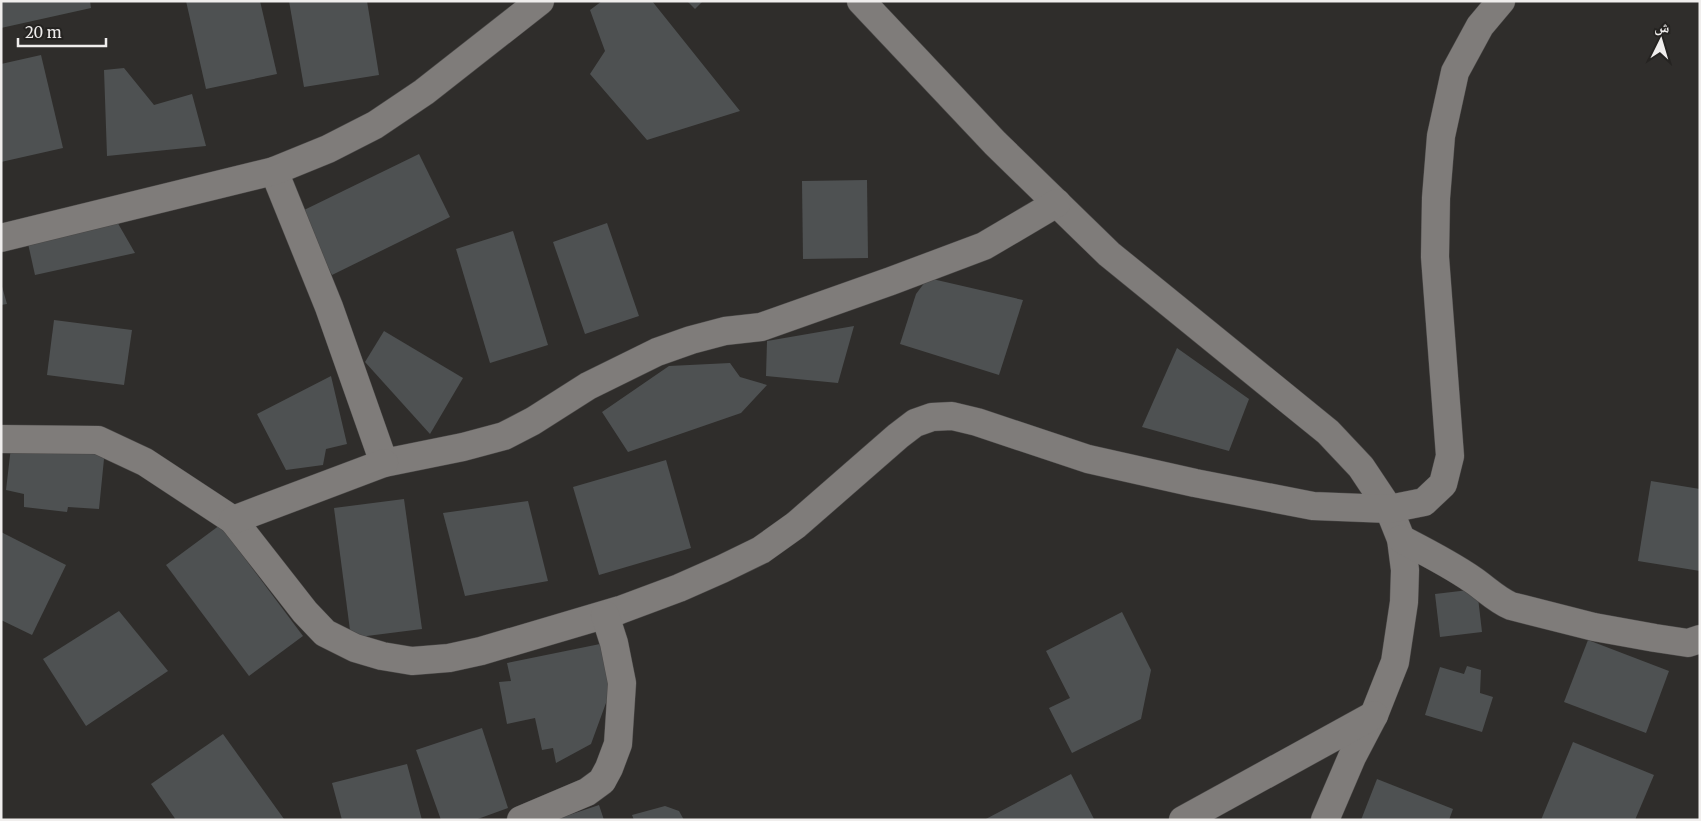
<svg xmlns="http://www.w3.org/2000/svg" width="1701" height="821" viewBox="0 0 1701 821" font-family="Merriweather,'Noto Naskh Arabic',serif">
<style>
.building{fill:#4e5152}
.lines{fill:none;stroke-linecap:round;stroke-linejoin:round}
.minor-casing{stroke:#4b4948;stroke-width:29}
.minor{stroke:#7f7c7a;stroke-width:28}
</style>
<rect width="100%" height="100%" fill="#2f2d2b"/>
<g class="building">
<path d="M1,1h89l1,7 -90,20z"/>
<path d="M186,1h74l17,73 -71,15z"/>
<path d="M289,1h78l12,74 -75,12z"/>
<path d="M602,1h50l88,110 -93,29 -57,-66 15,-23 -15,-41z"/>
<path d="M687,1h16l-8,8z"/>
<path d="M41,55l22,93 -62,14v-98z"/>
<path d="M124,68l30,37 38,-11 14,52 -99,10 -3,-86z"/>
<path d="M419,154l31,63 -118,58 -32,-63z"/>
<path d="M867,180l1,78 -65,1 -1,-78z"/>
<path d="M116,220l19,33 -100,22 -8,-36z"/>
<path d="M607,223l32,93 -54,18 -32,-92z"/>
<path d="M513,231l35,114 -58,18 -34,-114z"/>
<path d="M928,278l95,22 -24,75 -99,-31 16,-50z"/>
<path d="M1,283l6,21 -6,1z"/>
<path d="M54,320l78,10 -8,55 -77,-10z"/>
<path d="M854,326l-16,57 -72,-7 1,-35z"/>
<path d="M384,331l79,47 -33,56 -65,-72z"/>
<path d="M1177,348l72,51 -20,52 -87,-24z"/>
<path d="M730,363l10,14 27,8 -26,28 -113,39 -26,-40 67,-46z"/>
<path d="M331,376l16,68 -21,5 -3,16 -37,5 -29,-56z"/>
<path d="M11,447l94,2 -6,60 -31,-2 -1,5 -43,-5v-13l-18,-4z"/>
<path d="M666,460l25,88 -92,27 -26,-88z"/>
<path d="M1651,481l49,8v82l-62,-10z"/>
<path d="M404,499l18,130 -71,9 -17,-130z"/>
<path d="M528,501l20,80 -83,15 -22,-83z"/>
<path d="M220,525l83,111 -54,40 -83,-111z"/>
<path d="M1,532l65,33 -34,70 -31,-15z"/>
<path d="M1477,589l5,43 -42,5 -5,-43z"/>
<path d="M119,611l49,60 -82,55 -43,-67z"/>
<path d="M1122,612l29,58 -10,49 -69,34 -23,-45 21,-10 -24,-47z"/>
<path d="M1588,640l81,31 -23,62 -82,-31z"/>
<path d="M600,644l10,48 -19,52 -35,19 -3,-15 -11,2 -7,-32 -28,6 -8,-42 12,-1 -4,-18z"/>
<path d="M1467,666l14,4 -1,23 13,4 -11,35 -57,-17 15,-48 24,7z"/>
<path d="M482,728l26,80 -33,12h-34l-25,-70z"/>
<path d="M223,734l61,85 -1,1h-107l-25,-36z"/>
<path d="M1573,742l81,33 -19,45h-94z"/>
<path d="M407,764l15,56h-80l-10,-37z"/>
<path d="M1071,774l23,45 -110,1z"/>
<path d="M1377,779l76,30 -4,11h-88z"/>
<path d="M599,805l5,15h-47v-1z"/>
<path d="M665,806l14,5 5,9h-50l-2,-5z"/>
</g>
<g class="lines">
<g class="minor-casing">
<g id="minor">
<path d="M861,1l134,142 114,111 219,178 33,35 28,42 12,30 4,31 -1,32 -9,60 -21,53 -22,42 -27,63"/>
<path d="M274,171l55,136 55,156 79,-16 41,-11 29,-15 55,-35 69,-34 34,-12 34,-9 36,-4 130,-46 93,-35 73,-43"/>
<path d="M1,238l273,-67 54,-22 47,-24 49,-33 116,-91"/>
<path d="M1,439l97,1 47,22 88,58 72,92 20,21 30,15 27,8 30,5 37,-3 32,-7 139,-41 59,-22 43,-19 39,-19 35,-25 102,-89 17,-13 17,-6 20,-1 25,6 111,37 107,24 118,23 76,3 35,-7 19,-18 7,-28 -15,-199 1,-59 5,-62 14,-64 25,-46 21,-25"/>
<path d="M233,520l151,-57"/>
<path d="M1401,539c25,13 49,25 72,41 13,9 24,20 38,26l83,21 61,11 33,5 12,-4"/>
<path d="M521,820l66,-28 15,-11 7,-13 9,-24 4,-61 -8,-40 -9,-28"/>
<path d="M1183,820l191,-105"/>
</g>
</g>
<use href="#minor" class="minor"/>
</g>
<rect width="1701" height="821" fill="none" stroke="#f0eeed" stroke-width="5"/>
<g transform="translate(1661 40) rotate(5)" stroke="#252321" stroke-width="4" paint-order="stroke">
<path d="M0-4L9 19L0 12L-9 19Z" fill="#f0eeed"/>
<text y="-8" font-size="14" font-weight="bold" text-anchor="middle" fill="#f0eeed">ش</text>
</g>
<path d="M18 38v8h88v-8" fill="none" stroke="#f0eeed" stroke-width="2.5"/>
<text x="25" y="38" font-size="15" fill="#f0eeed" stroke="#252321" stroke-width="4" paint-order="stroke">20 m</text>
</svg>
